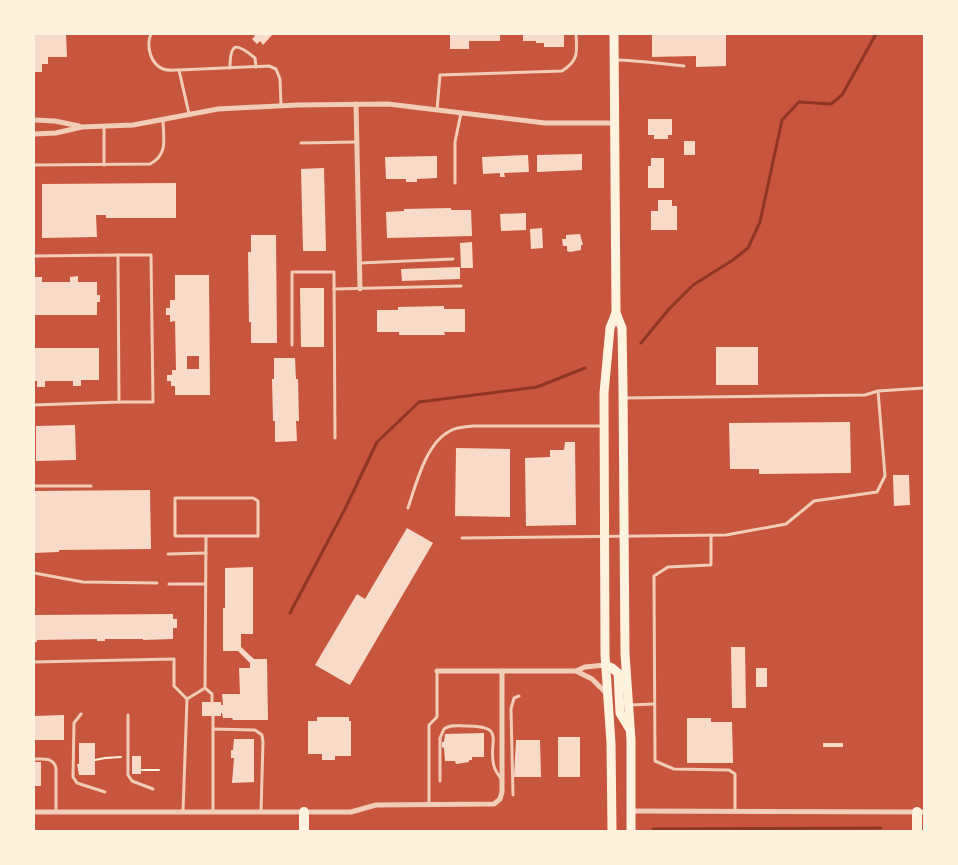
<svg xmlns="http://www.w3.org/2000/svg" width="958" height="865" viewBox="0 0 958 865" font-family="'Roboto Serif',serif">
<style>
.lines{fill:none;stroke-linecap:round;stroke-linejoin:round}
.stream{stroke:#8f3625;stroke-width:3}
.building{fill:#f7dbc8;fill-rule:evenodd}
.path{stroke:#fff3e0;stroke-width:2}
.service{stroke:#f1ccb7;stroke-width:3}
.minor{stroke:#f1ccb7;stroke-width:5}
.secondary{stroke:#fff3e0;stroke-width:9}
.primary{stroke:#fff3e0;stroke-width:10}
</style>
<rect width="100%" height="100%" fill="#c8553d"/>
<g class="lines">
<g class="stream">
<path d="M641,343l28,-34 24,-24 40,-25 15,-12 12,-26 22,-102 17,-18 32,2 11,-9 34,-61"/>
<path d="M290,613l55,-104 32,-67 42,-40 118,-15 48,-19"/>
<path d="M653,829l228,-1"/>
</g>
</g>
<g class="building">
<path d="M34,34h32l1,23h-19v7h-6v8h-8z"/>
<path d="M252,34h21l-10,11 -3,-4 -3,3 -5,-5 3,-3z"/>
<path d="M450,34h50v7h-31v8h-19z"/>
<path d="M523,34h41v13h-20v-4h-8v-2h-13z"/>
<path d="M652,34h74v32l-30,1v-11l-44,1z"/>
<path d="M648,119h24v16h-4v4h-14v-4h-6z"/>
<rect x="684" y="141" width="11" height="14"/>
<path d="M582,154v16l-45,2v-17z"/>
<path d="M528,155l1,17 -25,1 1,4h-5v-4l-17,1 -1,-17z"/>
<path d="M437,156v22l-20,1v3h-11v-3h-20l-1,-22z"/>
<path d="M651,158h13v30h-16v-22h3z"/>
<path d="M324,168l2,83h-23l-2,-82z"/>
<path d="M176,183v35h-70v-3h-10l1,22 -55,1v-54z"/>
<path d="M658,200h14v6h5v24h-26v-19h7z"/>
<path d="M451,208v2h20l1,26 -85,2 -1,-26 18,-1v-2z"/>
<path d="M526,213v17l-25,1 -1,-17z"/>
<path d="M542,228l1,20 -12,1 -1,-20z"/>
<path d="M580,234l3,11h-2v5l-11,2 -3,-1v-5h-4l-1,-7h4v-4z"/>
<path d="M251,235h25l1,108h-26v-21h-2l-1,-70h3z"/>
<path d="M472,242l1,26h-12l-1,-25z"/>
<path d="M460,267v12l-58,2 -1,-12z"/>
<path d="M175,275h34l1,120h-35v-9h-4v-5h-4v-6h5v-5h4l-1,-49 -5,1v-7h-4v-7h4v-8h5zM187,356h12v13h-12z"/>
<path d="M78,276v6h19v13h3v7h-3v13h-63l1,-38h7v5h28v-5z"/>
<path d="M300,288h24v59h-23z"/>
<path d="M444,306v3h21v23h-21l1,3h-46v-3h-22v-22h21v-3z"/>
<rect x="716" y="347" width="42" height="38"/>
<path d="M34,348h65v32h-18v6h-8v-5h-28v6h-8v-6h-3z"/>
<path d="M274,358h21l1,21h2l1,42h-3l1,20 -22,1v-21h-2l-1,-42h2z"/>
<path d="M850,422l1,51 -92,1v-5h-29l-1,-46z"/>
<path d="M75,425l1,35 -40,1v-35z"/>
<path d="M565,442h10l1,83 -50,1 -1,-68 25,-1v-7h14z"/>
<path d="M456,448l54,1v68l-55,-1z"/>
<path d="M893,475h16l1,30 -16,1z"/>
<path d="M150,490l1,59 -92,1v2l-25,1v-62z"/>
<path d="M407,528l26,15 -83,142 -35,-20 42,-71 8,5z"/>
<path d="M253,567v67h-12v13l13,12h13l1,61h-35l-1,-2h-9l-1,-5h-1v3h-19v-14h19v3h2l-1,-11h18l-1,-26h11v-5l-12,-12h-15v-43h2v-40z"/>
<path d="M173,614v5h4v9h-4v11l-30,1v-1h-38v2h-8v-2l-60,1v2h-3v-27z"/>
<path d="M731,647h14l1,61h-14z"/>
<rect x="756" y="668" width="11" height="19"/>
<path d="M64,715v25h-30v-24z"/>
<path d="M317,717h32v4h2v35h-16v4h-13v-6h-14v-33h9z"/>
<path d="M687,718h24v4h21l1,41h-46z"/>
<path d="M484,733v24h-12v3h-3v2l-13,2 -1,-3h-10l-1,-13 -2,-1v-5h2l1,-8z"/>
<rect x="558" y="737" width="22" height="40"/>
<path d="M234,739h20v43l-22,1 2,-25h-3v-8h2z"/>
<path d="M516,740h24l1,37h-27z"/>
<path d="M79,743h16v32h-16l-2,-11h2z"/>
<rect x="823" y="743" width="20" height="4"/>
<rect x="132" y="756" width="9" height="18"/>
<rect x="34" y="762" width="7" height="24"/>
</g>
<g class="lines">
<g class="path">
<path d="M95,760l10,-2 16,-1"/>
<path d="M142,770h17"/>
</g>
<g class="service">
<path d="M151,34c-5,11 -1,30 12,35 5,2 12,1 16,1"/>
<path d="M615,60c23,0 46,4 69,6"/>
<path d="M230,68c0,-27 7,-25 25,-10l1,9"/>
<path d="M437,110l3,-35 122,-4c17,-11 15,-19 14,-37"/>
<path d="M189,114l-10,-44 90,-4 7,3 4,10 1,26"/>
<path d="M104,126v39"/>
<path d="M301,143l55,-1"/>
<path d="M34,165l116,-1c19,-10 13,-26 13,-45"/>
<path d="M455,183v-41l6,-29"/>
<path d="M118,255h33l2,147h-34"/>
<path d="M34,256l84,-1 1,147 -85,3"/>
<path d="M360,263l93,-4"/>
<path d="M334,289l127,-3"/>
<path d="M292,345v-73h42l1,166"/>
<path d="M624,398l241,-3 13,-4 46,-3"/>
<path d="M34,486h57"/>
<path d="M175,498h78l5,3v35h-83z"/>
<path d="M408,508c8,-24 18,-65 42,-77 6,-4 15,-4 23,-5h131"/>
<path d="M711,535v30l-43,2 -14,9 1,185 19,8 55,1 6,4v38"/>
<path d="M462,538l264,-3 60,-11 28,-23 63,-9 8,-16 -7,-85"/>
<path d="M168,554l38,-1"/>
<path d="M34,573l49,9 74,1"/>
<path d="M169,584h36"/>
<path d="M34,662l140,-3v27l13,13"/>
<path d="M205,688l7,6v8"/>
<path d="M629,705l25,-1"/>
<path d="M81,714l-7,9 -1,54 4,6 28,9"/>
<path d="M128,715v60l4,6 21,8"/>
<path d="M213,716v13"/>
<path d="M34,759c10,0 19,-2 22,9v44"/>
<path d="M440,781v-43l4,-9c6,-5 15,-3 22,-3 42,0 21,15 28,40 1,5 5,10 8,14"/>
<path d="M513,795l-2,-86 3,-11 5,-2"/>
<path d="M429,804v-79l8,-8v-46"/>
<path d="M213,811v-82l42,1 7,5 1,7 -2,70"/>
<path d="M183,812l4,-113 18,-11 1,-151"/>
</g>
<g class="minor">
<path d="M356,104l4,185"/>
<path d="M34,120l21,1 24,5"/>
<path d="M34,134l22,-1 26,-6 51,-2 85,-16 79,-4 91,-1 157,19h70"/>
<path d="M437,671h139l9,-4 20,-2"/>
<path d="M576,671l16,8 15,15"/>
<path d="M631,811l293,1"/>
<path d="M34,812h317l25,-7 118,-1 6,-5 2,-7v-121"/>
</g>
<g class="secondary">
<path d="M614,34l2,279 6,15 1,58 2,268 6,86v91"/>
<path d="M605,665l7,3 6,5 2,40 9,15"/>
<path d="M612,831l-1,-88 -6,-88 -1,-262 6,-65 6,-15"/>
</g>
<g class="primary">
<path d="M304,812v19"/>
<path d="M917,812v19"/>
</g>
</g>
<rect width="958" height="865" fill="none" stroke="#fff3e0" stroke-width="70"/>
</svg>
